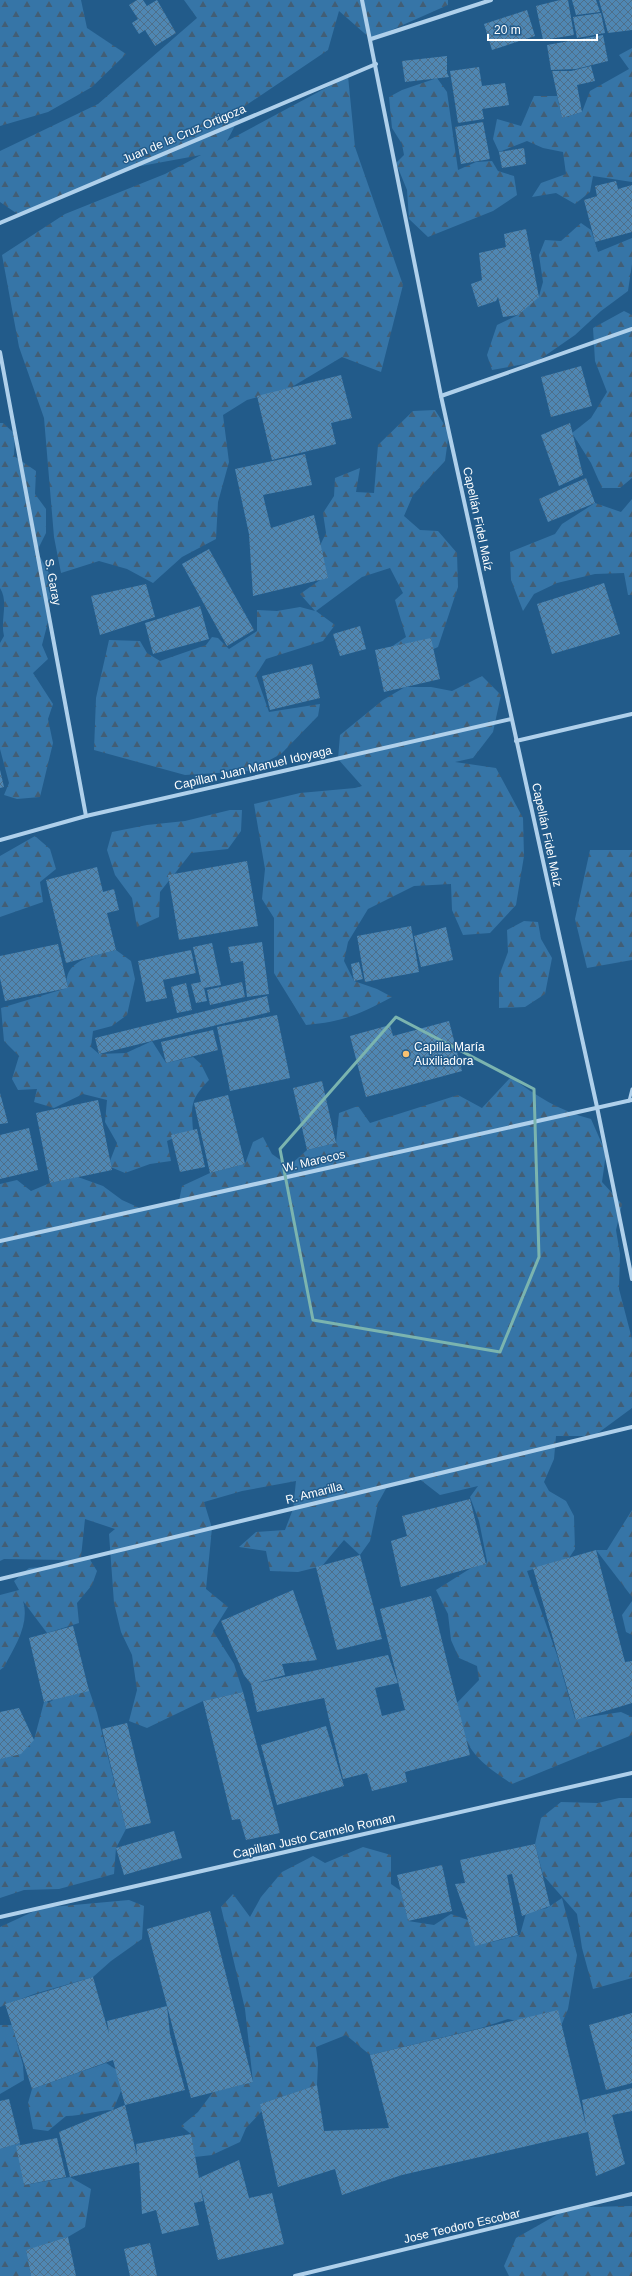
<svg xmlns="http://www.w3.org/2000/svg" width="632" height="2276" viewBox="0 0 632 2276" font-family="Arial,sans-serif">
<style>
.forest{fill:url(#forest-firs)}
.building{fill:url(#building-cross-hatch)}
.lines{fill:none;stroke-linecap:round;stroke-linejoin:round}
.lane{stroke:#afd0eb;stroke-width:3}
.street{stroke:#afd0eb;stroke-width:4}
.marked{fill:none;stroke:#7bb4af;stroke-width:3;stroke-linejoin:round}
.poi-dot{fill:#f7c171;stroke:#225b8a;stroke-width:1.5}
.labels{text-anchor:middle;stroke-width:3;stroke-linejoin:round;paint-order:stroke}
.street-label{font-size:12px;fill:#fff;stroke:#225b8a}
.poi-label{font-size:12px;fill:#fff;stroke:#225b8a;text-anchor:start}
</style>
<defs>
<pattern id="forest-firs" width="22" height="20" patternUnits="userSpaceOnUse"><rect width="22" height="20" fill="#3675a7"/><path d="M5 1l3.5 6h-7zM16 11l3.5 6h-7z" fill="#425e75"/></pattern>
<pattern id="building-cross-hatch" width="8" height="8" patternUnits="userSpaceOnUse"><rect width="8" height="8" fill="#4f87b3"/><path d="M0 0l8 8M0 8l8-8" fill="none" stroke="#4e6f8a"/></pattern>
</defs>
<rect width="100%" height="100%" fill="#225b8a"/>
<g class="forest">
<path d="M0,0h81l6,28 39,26 -34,33 -44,25 -48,14z"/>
<path d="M184,0h264v5l-77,34 -32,-28 -11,39 -83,56 -18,35 121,-65 7,71 48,138 -22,87 -39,-15 -52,31 -43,12 -24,15 6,47 -11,40 -2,37 -34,18 -29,26 -26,-14 -28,-8 -38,12 -7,-36 -10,-119 -25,-71 -17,-92 63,-41 100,-40 36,-19 -71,13 -111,47 -19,-13v-51l98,-47 99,-86z"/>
<path d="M632,48v134l-39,-6 -3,16 -15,12 -19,-11 -24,4 9,-14 25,-9 -3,-22 -20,-4 -16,-7 -28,11 -6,-13 4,-20 24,7 13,-30h23l5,22 20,-6 8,-21 39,-22 -10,-14z"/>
<path d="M437,78l10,14 11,78 18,-8 16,-1 6,10 16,5 3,19 -24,16 -65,26 -19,-18 -2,-29 -11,-27 8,-8 -2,-11 -10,-16 -3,-31 13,-7z"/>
<path d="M581,223l10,7 7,22 34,-14v26l-4,27 -27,20 -26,24 -39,27 -44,8 -5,-15 10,-30 21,-10 21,-19 4,-14 -4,-27 6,-15 16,1z"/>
<path d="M624,311l8,4v163l-12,10h-18l-11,-25 -19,-30 19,-15 16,-26 -12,-31 -2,-33z"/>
<path d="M435,410l14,22 -4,29 -32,34 -9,21 16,14 18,1 19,22 1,34 -20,60 -18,8 -29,-8 15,-10 -11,-37 8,-7 -13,-25 -28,9 -46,34 19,14 -12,16 -57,18 -10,16 13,37 51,-8 -2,12 -37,38 -32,17 -64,4 -91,-25 2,-52 13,-58 31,1 7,12 13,8 46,-16 6,-8 6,1 11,11 28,-18v-21l20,1 23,-4 15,4 -15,-17 20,-14 -5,-24 11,-23 -3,-20 11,-17 1,-18 25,-10 -4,24 18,1 4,-48 35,-34z"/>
<path d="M0,423h3l12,11 -1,22 22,15 -1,23 11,15v24l-9,18 21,39 -8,9 -1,19 -7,27 6,14 -15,14 20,31 -5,15 5,24 -13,54 -23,2 -13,-4 5,-12 -9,-34v-106l4,-7c-4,-16 5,-34 -4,-48z"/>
<path d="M632,499v96h-4l-4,-22 -29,1 -38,9 -23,11 -11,17 -12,-31 -1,-28 45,-18 7,-10 33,-21 26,9z"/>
<path d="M482,676l19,19 -8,37 -20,26 -18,4 41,6 27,50 1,38 -8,49 -26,28 -27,2 -11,-25 -1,-26 -37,2 -46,23 -20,33 -4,19 10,20 23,8 15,8c-32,17 -50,25 -86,28l-32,-52v-55l-12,-19 3,-30 -11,-65 46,-11 55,-5 7,-2 -24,-27 2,-24 43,-35 22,-13h26l21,4z"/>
<path d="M230,810h12l-1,21 -13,18 -37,4 -31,39 -1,25 -22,10 -5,-29 -17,-23 -8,-25 5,-18 35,-7 38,-4z"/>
<path d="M35,836l15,13 6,20 -16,13 3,20 -43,15v-61z"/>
<path d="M590,850h42v110l-45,8 -12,-49z"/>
<path d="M524,921l14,1 3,17 11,19 -7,36 -20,13 -26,1v-32l9,-24 -1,-22z"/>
<path d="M116,950l15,11 4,18 -8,36 -15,11 -19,5 -2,16 8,7 27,-1 26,-12 14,22 27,-6 8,7 8,16c-18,19 -18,24 -16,50l-26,11 4,20 -21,3 -25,9 -17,-7 9,-23 -12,-21 2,-22 -24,-6 -29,14 -20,-6 3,-13 -19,1 -6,-11 7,-23 -15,-15 -3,-33 66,-20c-5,-29 28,-32 49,-38z"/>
<path d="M511,1077c25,19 49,34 80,42l15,34 -4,29 20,22 -6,26 4,24 -1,35 13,50v69l-38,28h-38l-2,23 -10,23 5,9 17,10 8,15 1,33 -6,9 -42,13 30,84 18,64 46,-7 11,5v18l-120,49c-36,-24 -48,-35 -57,-79l24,-25 -2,-14 -18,-8 -8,-18 -3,-26 -12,-24 35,-22 15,-4 1,-3 -8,-40 -9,-24 8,-11 -38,9 -22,-17 -30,7 -10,18 -8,38 -10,14 -16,-15 -22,26 -24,6 -28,-1 -4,-20 -27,-4 17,-15 29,-2 8,-21 3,-28 -54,10 -38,11 8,26 -6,61 22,18 -15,24 21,33 9,28 -40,9 -56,27 -18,-7 8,-31 -5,-35 -11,-23 -7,-29 -5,-69 6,-5 -30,-10 -4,38 8,1 8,13 -5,14 -15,18 2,20 -32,10 -24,-32c7,23 -8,45 -19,66l-4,3v-75l19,-5 -5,-9 15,-13 25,-2 12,-6 -62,-1 -4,2v-377l17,-4 14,11 19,-8 28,-6 25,9 19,14 20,9 37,-8 3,-15 28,-13 35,-9 8,-22 10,-5 9,17 17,12 18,-16 29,-7 3,-30 19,-7 12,17 88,-28 24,13z"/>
<path d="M632,1510v87l-36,-47h11z"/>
<path d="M632,1601v34l-6,-3 -4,-17z"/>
<path d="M86,1681l11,32 29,116 -10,19 -2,26 -55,15 -35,1 -24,8v-159l8,-5 26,6 10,-38 -3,-15 7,16z"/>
<path d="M619,1798h13v180l-39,11 -11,-41 -5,-34 -34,-39 -8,-31 6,-26 20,-16 37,1z"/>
<path d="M363,1847l28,8v29l10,7 7,30 26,4 17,-11 17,6 20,23 32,-8 6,-22 21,-5 15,-10 15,57 -9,54 -7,17 -19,1 -34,-8 -27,9 -111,27 -24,-20 -30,12 2,16 -1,22 -57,19 2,7 -16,17 -6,14 -28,13 -17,2 -4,-23 -10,-8 17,-14 15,-20 40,-10 -8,-73 -24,-102 12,-13 17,23 11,-20 21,-25 31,-16 12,7z"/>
<path d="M129,1900l15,6 -2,33 -31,22 -18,16 -59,17 -34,13v-80l41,-19z"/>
<path d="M0,2025h12l11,40 1,15 -24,14z"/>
<path d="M106,2063l11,7 4,21 -8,19c-16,0 -30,6 -47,6l-18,15 -15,-2 -5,-26 4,-14z"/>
<path d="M20,2143l4,42 46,-8 21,12 -6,38 -24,14 -35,9 5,26h-31v-127z"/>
<path d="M632,2206v70h-123l-5,-10 12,-28 44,-25 27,-6z"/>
</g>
<g class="building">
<path d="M137,0h6l4,6 10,-6 19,33 -21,13 -10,-16 -6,4 -7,-11 6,-4 -9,-14z"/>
<path d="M560,0h8l6,35 -31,5 -7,-34z"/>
<path d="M572,0h24l4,12 -24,3z"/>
<path d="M599,0h33v30l-24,3z"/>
<path d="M527,10l8,26 -43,14 -8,-26z"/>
<path d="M601,13l4,20 -28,5 -4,-21z"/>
<path d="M603,35l5,26 -32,8 -25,1 -4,-25z"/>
<path d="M447,56v17l2,4 -44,5 -3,-21z"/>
<path d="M591,66l4,15 -18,4 5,27 -20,6 -10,-47h19z"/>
<path d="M479,67l3,19 23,-3 4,22 -27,4 2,10 -26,4 -8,-52z"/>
<path d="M483,122l7,37 -29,5 -6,-37z"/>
<path d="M524,148l2,16 -24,4 -3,-16z"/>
<path d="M616,181l2,8 14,-4v47l-37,10 -11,-42 13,-4 -2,-10z"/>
<path d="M526,229l13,68 -21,18 -15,2 -5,-20 -2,4 -18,6 -7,-23 11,-4 -3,-27 27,-6 -2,-13z"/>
<path d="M581,366l11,40 -41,11 -10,-40z"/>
<path d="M341,375l11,43 -21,5 5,21 -64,16 -15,-64z"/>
<path d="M570,423l13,52 -24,11 -18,-51z"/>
<path d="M305,454l7,31 -49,10 8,33 43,-13 14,63 -75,18 -4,-62 -14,-65z"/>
<path d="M586,478l9,25 -47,19 -9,-23z"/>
<path d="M209,549l45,81 -27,16 -45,-82z"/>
<path d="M604,583l16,51 -68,20 -15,-50z"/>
<path d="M146,584l9,33 -55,18 -9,-39z"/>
<path d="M200,606l9,33 -56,15 -8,-31z"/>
<path d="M360,626l6,23 -26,7 -7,-22z"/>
<path d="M431,638l9,41 -56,13 -9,-42z"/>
<path d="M312,664l8,34 -50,12 -8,-34z"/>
<path d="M0,770l4,17 -4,1z"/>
<path d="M247,861l11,65 -79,14 -11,-65z"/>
<path d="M97,867l6,25 11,-3 5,21 -12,3 9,37 -50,13 -20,-83z"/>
<path d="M411,926l8,46 -54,10 -8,-46z"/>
<path d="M446,927l7,33 -32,7 -7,-31z"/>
<path d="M262,942l7,52 -22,3 -4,-36 -12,2 -3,-16z"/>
<path d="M212,943l9,42 -17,3 3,13 -11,2 -5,-19 10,-2 -8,-35z"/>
<path d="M58,944l10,44 -63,13 -5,-23v-22z"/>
<path d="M191,950l5,23 -33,7 4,18 -21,4 -8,-41z"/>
<path d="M359,962l4,17 -9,2 -3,-17z"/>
<path d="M242,982l3,15 -35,8 -3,-15z"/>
<path d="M186,983l6,27 -15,3 -6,-26z"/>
<path d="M267,996l3,16 -171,42 -4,-16z"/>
<path d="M277,1015l13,63 -60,13 -13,-64z"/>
<path d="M449,1021l13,50 -96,26 -16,-61 40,-11 3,11z"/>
<path d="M213,1030l5,20 -52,13 -5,-21z"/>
<path d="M322,1081l14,62 -29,7 -14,-62z"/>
<path d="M0,1093l8,30 -8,1z"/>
<path d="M228,1095l17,69 -35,9 -16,-70z"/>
<path d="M98,1100l14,70 -62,13 -14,-70z"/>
<path d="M29,1128l9,42 -38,9v-44z"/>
<path d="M197,1129l8,38 -25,5 -9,-37z"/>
<path d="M470,1499l16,65 -85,23 -10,-46 16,-5 -5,-20z"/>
<path d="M596,1550l29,112 7,-1v42l-56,17 -43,-152z"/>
<path d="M360,1555l22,84 -45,11 -21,-83z"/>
<path d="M293,1590l24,70 -35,4 3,11 -29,8 132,-28 10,28 -23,5 7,28 23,-6 -25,-101 51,-13 39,159 -65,17 2,10 -35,9 -5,-18 -24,6 -19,-81 -67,14 -6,-28 -7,-9 -23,-54z"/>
<path d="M73,1626l16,65 -45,11 -15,-64z"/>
<path d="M243,1692l37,141 -34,7 -6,-21 -8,1 -29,-119z"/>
<path d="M19,1708l15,32 -13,14 -21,5v-47z"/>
<path d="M127,1723l24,100 -25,6 -24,-100z"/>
<path d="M326,1726l18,60 -67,19 -16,-60z"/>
<path d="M174,1831l8,27 -58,17 -8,-27z"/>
<path d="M535,1844l15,62 -28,10 -10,-42 -5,1 11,60 -43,11 -7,-26 -13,-36 10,-1 -5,-23z"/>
<path d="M442,1865l10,46 -44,10 -11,-46z"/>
<path d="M210,1911l43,171 -62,16 -44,-169z"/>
<path d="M93,1977l16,57 -2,-13 60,-15 3,28 15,56 -60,15 -12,-45 -81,29 -27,-85z"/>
<path d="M558,2010l28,116 -4,-26 50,-12v23l-20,4 13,49 -29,12 -8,-44 -186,43 -60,20 -7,-26 -57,18 -18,-83 57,-19 7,46 65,-3 -19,-73z"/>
<path d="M632,2013v70l-26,7 -17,-65z"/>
<path d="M9,2099l11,44 -20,6v-48z"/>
<path d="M125,2105l12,51 -1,-12 55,-10 8,44 40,-18 10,38 23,-5 12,51 -66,16 -18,-76 3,17 -9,2 5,22 -37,9 -6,-24 -14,4 -3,-52 -69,15 -11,-45z"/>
<path d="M57,2138l9,39 -42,8 -8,-39z"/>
<path d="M68,2237l8,39h-45l-5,-26z"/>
<path d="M150,2243l7,33h-27l-6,-27z"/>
</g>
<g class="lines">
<path class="lane" d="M629,1101l3,-12"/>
<g class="street">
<path d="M362,0l79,396 156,711 35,172"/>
<path d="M371,39l120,-39"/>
<path d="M0,223l376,-159"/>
<path d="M0,352l86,464"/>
<path d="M441,396l191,-67"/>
<path d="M516,741l116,-27"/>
<path d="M0,840l86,-24 425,-97"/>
<path d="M0,1241l632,-141"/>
<path d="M0,1579l632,-152"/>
<path d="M0,1917l632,-144"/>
<path d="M295,2276l337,-82"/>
</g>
</g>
<path class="marked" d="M396,1017l138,72 5,168 -39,95 -187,-32 -33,-171z"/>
<circle class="poi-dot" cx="406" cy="1054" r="4"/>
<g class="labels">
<g class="street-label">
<text transform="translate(184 134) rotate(-23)" y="4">Juan de la Cruz Ortigoza</text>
<text transform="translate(478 519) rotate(78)" y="4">Capellán Fidel Maíz</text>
<text transform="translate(53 582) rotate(80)" y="4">S. Garay</text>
<text transform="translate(253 768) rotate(-13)" y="4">Capillan Juan Manuel Idoyaga</text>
<text transform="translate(547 835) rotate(78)" y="4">Capellán Fidel Maíz</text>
<text transform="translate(314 1161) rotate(-13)" y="4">W. Marecos</text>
<text transform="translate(314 1493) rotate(-14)" y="4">R. Amarilla</text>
<text transform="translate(314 1836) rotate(-13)" y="4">Capillan Justo Carmelo Roman</text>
<text transform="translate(462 2226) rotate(-13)" y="4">Jose Teodoro Escobar</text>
</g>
<g class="poi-label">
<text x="414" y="1051">Capilla María<tspan x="414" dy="14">Auxiliadora</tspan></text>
</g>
</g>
<path d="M488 34v6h109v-6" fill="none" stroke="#ffffff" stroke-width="2"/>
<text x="494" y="34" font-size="12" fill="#ffffff" stroke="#225b8a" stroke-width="3" paint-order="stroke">20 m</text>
</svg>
